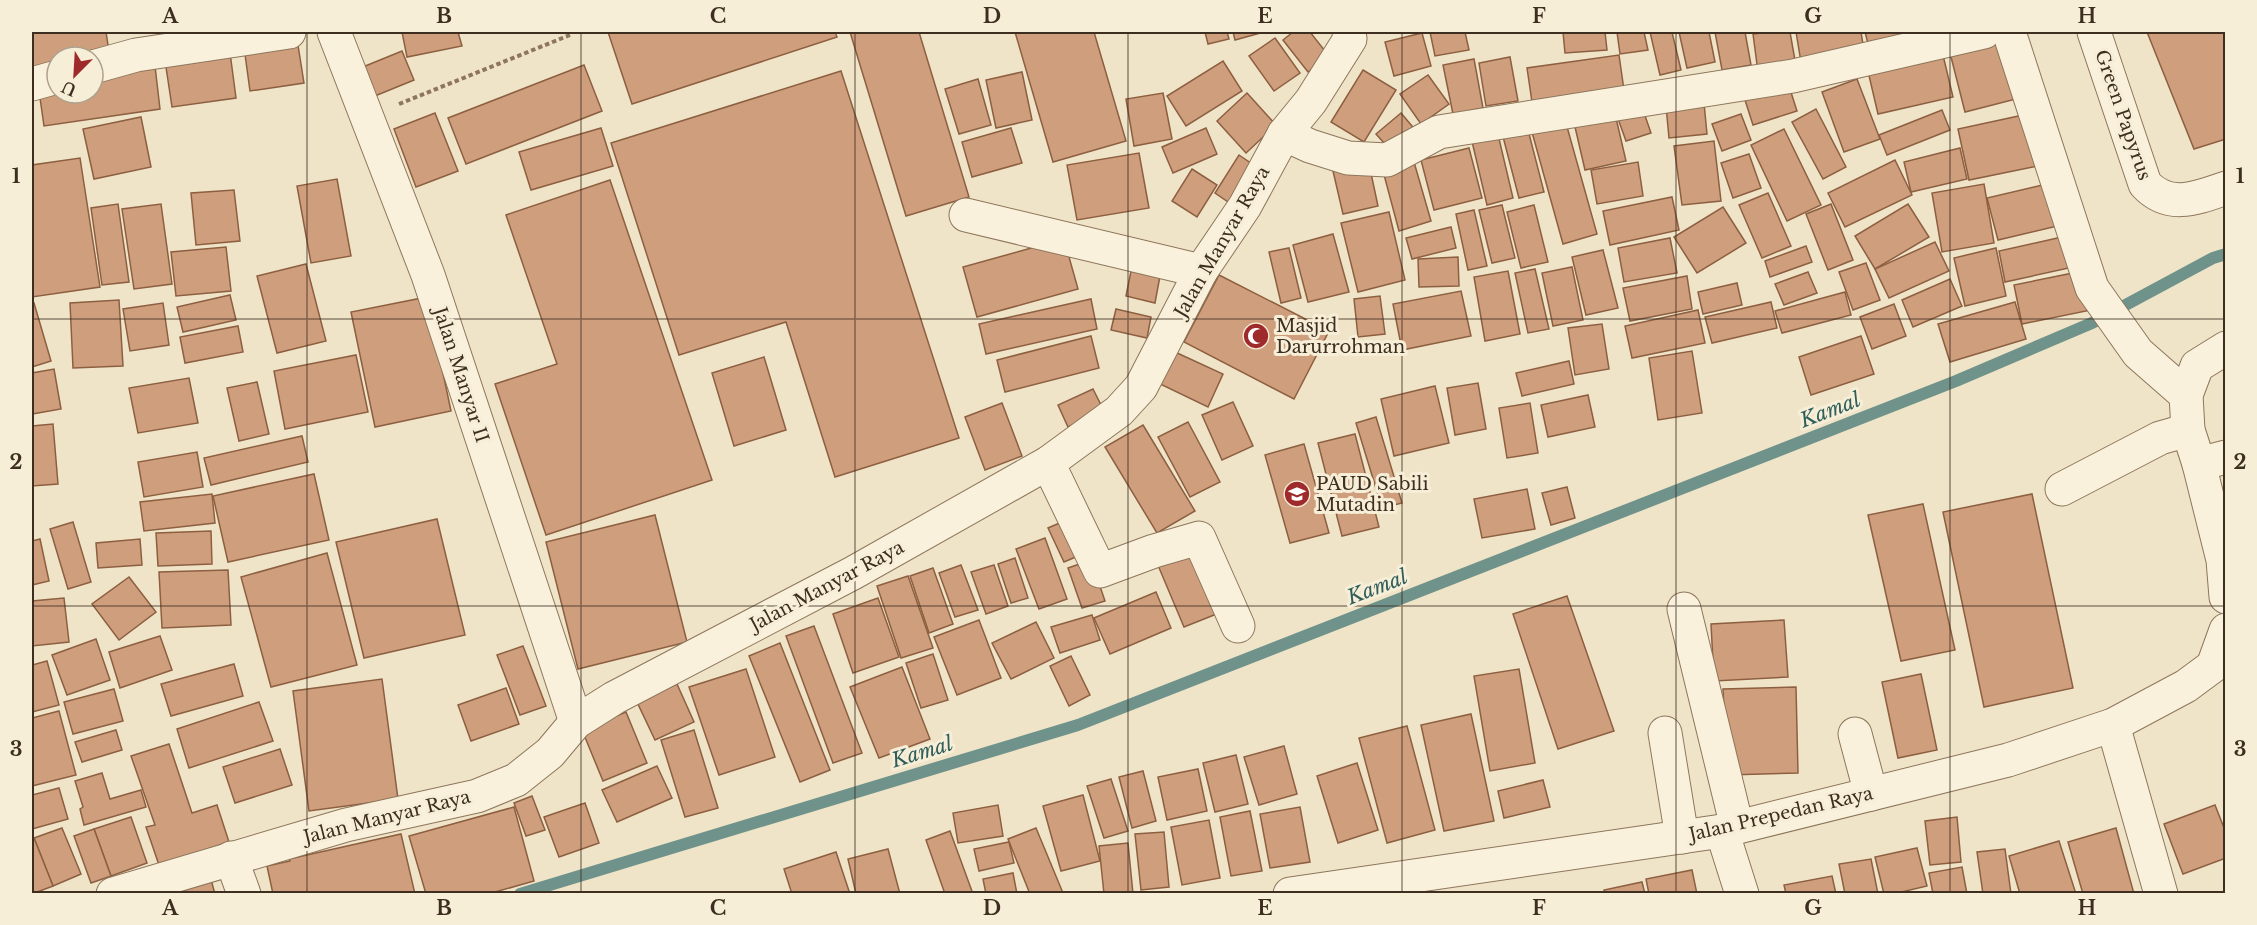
<svg xmlns="http://www.w3.org/2000/svg" width="2257" height="925" viewBox="0 0 2257 925" font-family="'Libre Baskerville',serif">
<style>
.lines{fill:none;stroke-linecap:round;stroke-linejoin:round}
.stream{stroke:#6f938a;stroke-width:12}
.building{fill:#cf9f7d;stroke:#8d5f41;stroke-width:1.5}
.minor-casing{stroke:#8d765c;stroke-width:35}
.path{stroke:#8d765c;stroke-width:4;stroke-dasharray:4.5 3;stroke-linecap:butt}
.minor{stroke:#faf1dc;stroke-width:33}
.grid{fill:none;stroke:#3d2e20;stroke-width:1.5;stroke-opacity:0.55}
.labels{text-anchor:middle;stroke-width:6;stroke-linejoin:round;paint-order:stroke}
.street-label{font-size:18px;fill:#3d2e20;stroke:#f7eed8}
.poi-label{font-size:18px;fill:#3d2e20;stroke:#f7eed8;text-anchor:start}
.water-label{font-size:20px;font-style:italic;fill:#2f5d5a;stroke:#f7eed8}
.neatline{fill:none;stroke:#3d2e20;stroke-width:2}
.grid-label{font-size:20px;text-anchor:middle;font-weight:bold;fill:#3d2e20}
</style>
<rect width="100%" height="100%" fill="#f0e4c8"/>
<g class="lines">
<path class="stream" d="M520,894l558,-169 878,-344 136,-58 121,-65 13,-4"/>
</g>
<g class="building">
<path d="M32,32h74l4,26 -53,-1v8l-25,3z"/>
<path d="M402,32h56l4,14 -55,11z"/>
<path d="M608,32h227l2,5 -205,67z"/>
<path d="M850,32h69l50,165 -63,19z"/>
<path d="M1015,32h79l32,109 -73,21z"/>
<path d="M1205,32h22l2,7 -21,5z"/>
<path d="M1233,32h31l-29,8z"/>
<path d="M1293,32h17l19,24 -21,16 -25,-32z"/>
<path d="M1430,32h35l4,18 -34,6z"/>
<path d="M1563,32h42l2,18 -42,3z"/>
<path d="M1617,32h27l4,18 -28,4z"/>
<path d="M1650,32h22l9,38 -21,5z"/>
<path d="M1679,32h30l6,30 -28,6z"/>
<path d="M1715,32h30l6,33 -29,5z"/>
<path d="M1771,32h19l6,34 -38,6 -5,-38z"/>
<path d="M1796,32h65l3,19 -63,11z"/>
<path d="M1865,32h40l2,11 -37,8z"/>
<path d="M2147,32h79v107l-32,10z"/>
<path d="M1422,33l9,33 -37,10 -9,-34z"/>
<path d="M2000,36l16,63 -51,13 -16,-63z"/>
<path d="M1275,38l25,35 -26,18 -25,-35z"/>
<path d="M297,39l7,44 -54,8 -6,-44z"/>
<path d="M229,45l7,53 -64,9 -8,-53z"/>
<path d="M402,51l12,29 -44,18 -12,-29z"/>
<path d="M1942,51l11,46 -75,17 -11,-47z"/>
<path d="M1619,55l5,35 -92,12 -5,-34z"/>
<path d="M1510,57l8,44 -32,5 -7,-43z"/>
<path d="M1474,59l9,49 -30,6 -10,-49z"/>
<path d="M1223,61l19,30 -56,35 -19,-30z"/>
<path d="M584,65l18,46 -136,53 -18,-46z"/>
<path d="M155,66l5,43 -116,17 -5,-35 54,2v-14z"/>
<path d="M1363,70l33,20 -32,52 -33,-20z"/>
<path d="M841,71l118,367 -124,39 -49,-155 -107,33 -68,-212z"/>
<path d="M1022,72l10,48 -36,8 -10,-48z"/>
<path d="M1428,75l21,29 -28,20 -21,-30z"/>
<path d="M978,79l13,46 -32,9 -14,-45z"/>
<path d="M1857,79l23,60 -36,13 -22,-60z"/>
<path d="M1789,86l8,25 -44,14 -8,-25z"/>
<path d="M1163,93l9,46 -38,7 -8,-47z"/>
<path d="M1247,93l29,32 -30,28 -29,-32z"/>
<path d="M1704,103l3,31 -38,4 -3,-32z"/>
<path d="M1613,105l13,56 -41,9 -13,-56z"/>
<path d="M1642,107l9,26 -25,8 -9,-25z"/>
<path d="M1816,109l30,58 -23,12 -31,-57z"/>
<path d="M1942,110l8,20 -63,25 -8,-20z"/>
<path d="M435,113l23,58 -42,16 -22,-58z"/>
<path d="M1401,113l16,19 -24,21 -17,-19z"/>
<path d="M1741,114l10,26 -29,11 -10,-27z"/>
<path d="M2028,114l10,52 -69,14 -11,-51z"/>
<path d="M1564,116l33,118 -34,10 -33,-119z"/>
<path d="M141,117l10,50 -57,12 -11,-50z"/>
<path d="M1526,122l18,70 -25,6 -18,-69z"/>
<path d="M1496,126l17,72 -26,7 -17,-72z"/>
<path d="M601,128l12,38 -82,24 -12,-38z"/>
<path d="M1011,128l11,35 -50,14 -10,-35z"/>
<path d="M1206,128l11,26 -44,19 -11,-26z"/>
<path d="M1784,129l37,76 -34,16 -36,-76z"/>
<path d="M1714,141l7,60 -39,4 -8,-59z"/>
<path d="M1469,148l13,50 -48,12 -13,-50z"/>
<path d="M1960,148l7,31 -56,13 -7,-30z"/>
<path d="M1139,153l10,55 -72,12 -10,-55z"/>
<path d="M1749,154l12,34 -28,10 -12,-35z"/>
<path d="M1239,155l22,15 -24,38 -22,-15z"/>
<path d="M80,158l20,129 -68,10v-132z"/>
<path d="M1895,160l17,35 -67,32 -17,-34z"/>
<path d="M1414,162l17,59 -32,10 -16,-60z"/>
<path d="M1638,162l5,34 -46,8 -6,-34z"/>
<path d="M1369,164l9,42 -35,8 -10,-43z"/>
<path d="M1192,169l25,16 -20,32 -25,-16z"/>
<path d="M337,179l14,77 -40,7 -14,-77z"/>
<path d="M610,180l102,300 -166,55 -51,-151 62,-20 -51,-149z"/>
<path d="M2055,182l11,42 -68,16 -11,-42z"/>
<path d="M1984,184l10,59 -52,9 -10,-59z"/>
<path d="M234,190l6,51 -44,4 -5,-52z"/>
<path d="M1768,193l23,53 -29,12 -23,-53z"/>
<path d="M1672,197l7,33 -69,15 -7,-34z"/>
<path d="M118,204l11,78 -27,3 -11,-77z"/>
<path d="M161,204l11,80 -38,5 -12,-80z"/>
<path d="M1831,204l22,56 -25,10 -22,-56z"/>
<path d="M1908,204l21,33 -54,32 -20,-33z"/>
<path d="M1502,205l13,53 -23,5 -13,-53z"/>
<path d="M1534,205l14,57 -27,6 -14,-56z"/>
<path d="M1723,207l23,36 -49,30 -23,-36z"/>
<path d="M1474,210l13,56 -19,4 -12,-56z"/>
<path d="M1389,212l16,68 -47,12 -17,-69z"/>
<path d="M1451,227l5,21 -44,11 -6,-21z"/>
<path d="M1333,234l16,58 -41,10 -15,-57z"/>
<path d="M2071,235l7,31 -73,16 -6,-31z"/>
<path d="M1670,238l7,35 -53,9 -6,-34z"/>
<path d="M1064,239l14,50 -101,28 -14,-50z"/>
<path d="M1935,242l14,29 -60,27 -14,-29z"/>
<path d="M1806,246l6,16 -42,15 -5,-16z"/>
<path d="M226,247l5,44 -55,5 -5,-44z"/>
<path d="M1289,248l12,50 -20,5 -12,-51z"/>
<path d="M1996,248l10,48 -41,10 -11,-48z"/>
<path d="M1603,250l15,58 -32,7 -14,-58z"/>
<path d="M1458,257l1,29 -40,1 -1,-28z"/>
<path d="M1866,263l14,37 -27,10 -14,-38z"/>
<path d="M306,264l20,77 -49,12 -20,-77z"/>
<path d="M1572,267l11,53 -30,6 -11,-53z"/>
<path d="M1535,269l14,60 -21,4 -13,-60z"/>
<path d="M1131,271l29,5 -5,27 -29,-7z"/>
<path d="M1508,271l12,63 -35,7 -11,-64z"/>
<path d="M2083,271l8,39 -69,14 -8,-39z"/>
<path d="M1808,272l9,21 -33,12 -9,-21z"/>
<path d="M1219,275l110,56 -35,68 -110,-57z"/>
<path d="M1687,276l5,33 -62,12 -7,-33z"/>
<path d="M1950,279l12,27 -49,21 -11,-27z"/>
<path d="M1737,283l5,22 -39,9 -5,-22z"/>
<path d="M1461,291l10,45 -69,14 -9,-46z"/>
<path d="M1845,292l6,23 -69,18 -7,-22z"/>
<path d="M230,295l6,25 -53,12 -6,-25z"/>
<path d="M1380,296l5,38 -27,3 -4,-38z"/>
<path d="M427,297l24,114 -76,16 -24,-115z"/>
<path d="M1091,299l6,30 -111,25 -7,-30z"/>
<path d="M119,300l4,66 -50,2 -3,-65z"/>
<path d="M1771,302l6,26 -65,15 -7,-26z"/>
<path d="M2015,302l11,37 -76,23 -12,-38z"/>
<path d="M34,303l17,58 -19,6v-63z"/>
<path d="M163,303l6,42 -39,6 -7,-42z"/>
<path d="M1894,304l12,32 -34,13 -12,-32z"/>
<path d="M1116,309l35,8 -4,21 -36,-8z"/>
<path d="M1698,310l7,33 -73,15 -7,-32z"/>
<path d="M1602,324l7,45 -34,6 -7,-47z"/>
<path d="M238,326l5,26 -58,11 -5,-26z"/>
<path d="M1091,336l8,32 -94,24 -8,-32z"/>
<path d="M1861,336l13,38 -63,21 -12,-38z"/>
<path d="M1692,351l10,62 -44,7 -9,-62z"/>
<path d="M1175,352l48,22 -15,33 -48,-23z"/>
<path d="M356,355l12,57 -83,17 -11,-58z"/>
<path d="M764,357l22,73 -52,16 -22,-73z"/>
<path d="M1569,361l5,23 -52,12 -6,-23z"/>
<path d="M54,369l7,40 -29,5v-41z"/>
<path d="M189,378l9,45 -60,10 -9,-45z"/>
<path d="M257,382l12,52 -30,7 -12,-53z"/>
<path d="M1478,383l8,46 -31,6 -8,-47z"/>
<path d="M1435,386l14,57 -55,13 -13,-57z"/>
<path d="M1093,389l11,22 -36,16 -10,-22z"/>
<path d="M1588,395l7,32 -47,10 -7,-32z"/>
<path d="M1233,402l20,44 -31,14 -20,-45z"/>
<path d="M1002,403l20,53 -37,14 -20,-53z"/>
<path d="M1530,403l8,50 -31,5 -8,-50z"/>
<path d="M1376,417l26,86 -20,5 -26,-85z"/>
<path d="M1188,422l32,60 -30,15 -32,-60z"/>
<path d="M53,424l5,60 -26,2v-60z"/>
<path d="M1143,425l52,86 -38,22 -52,-86z"/>
<path d="M1355,434l24,93 -37,9 -24,-93z"/>
<path d="M302,436l6,26 -97,23 -7,-27z"/>
<path d="M1304,444l25,89 -39,10 -25,-88z"/>
<path d="M197,452l6,35 -59,10 -6,-35z"/>
<path d="M314,474l15,66 -101,22 -15,-66z"/>
<path d="M1567,487l8,31 -24,7 -9,-32z"/>
<path d="M1527,489l8,40 -53,9 -8,-39z"/>
<path d="M212,494l3,29 -71,8 -4,-29z"/>
<path d="M2032,494l41,194 -89,19 -41,-195z"/>
<path d="M1923,504l32,146 -54,11 -33,-146z"/>
<path d="M655,515l32,127 -109,27 -32,-127z"/>
<path d="M437,519l28,116 -101,23 -28,-116z"/>
<path d="M1069,519l16,34 -21,9 -16,-34z"/>
<path d="M73,522l18,60 -23,7 -18,-60z"/>
<path d="M211,531l1,33 -54,2 -2,-33z"/>
<path d="M1045,538l22,61 -28,10 -23,-60z"/>
<path d="M40,539l9,42 -17,4v-44z"/>
<path d="M140,539l2,26 -44,3 -2,-25z"/>
<path d="M1192,549l27,64 -35,14 -27,-64z"/>
<path d="M327,553l30,112 -86,22 -30,-110z"/>
<path d="M1015,558l13,40 -17,5 -13,-39z"/>
<path d="M1091,560l14,41 -23,7 -14,-40z"/>
<path d="M961,565l17,45 -23,7 -16,-44z"/>
<path d="M994,565l14,41 -22,8 -15,-42z"/>
<path d="M933,568l20,56 -24,9 -19,-57z"/>
<path d="M228,570l3,55 -69,3 -3,-56z"/>
<path d="M908,576l25,72 -32,10 -24,-72z"/>
<path d="M129,577l27,35 -37,28 -27,-36z"/>
<path d="M1156,592l15,36 -61,26 -16,-36z"/>
<path d="M1567,596l47,135 -56,18 -45,-135z"/>
<path d="M64,598l5,44 -37,4v-45z"/>
<path d="M878,598l21,59 -46,16 -20,-59z"/>
<path d="M1092,615l8,25 -40,13 -9,-26z"/>
<path d="M979,620l22,58 -44,17 -23,-58z"/>
<path d="M1784,620l4,57 -74,4 -3,-57z"/>
<path d="M1036,622l18,36 -43,21 -19,-36z"/>
<path d="M814,626l48,127 -29,10 -47,-127z"/>
<path d="M160,636l12,34 -52,18 -11,-36z"/>
<path d="M96,639l14,41 -43,15 -15,-40z"/>
<path d="M780,643l50,127 -30,12 -51,-126z"/>
<path d="M523,646l23,60 -26,9 -23,-60z"/>
<path d="M933,654l15,46 -27,8 -15,-45z"/>
<path d="M1071,656l19,39 -21,11 -19,-40z"/>
<path d="M47,661l12,44 -27,7v-47z"/>
<path d="M234,664l9,32 -72,20 -10,-32z"/>
<path d="M902,667l28,72 -51,19 -29,-71z"/>
<path d="M746,669l29,88 -56,18 -30,-88z"/>
<path d="M1519,669l16,94 -45,8 -16,-95z"/>
<path d="M1921,674l16,76 -39,8 -16,-76z"/>
<path d="M382,679l16,120 -89,12 -16,-120z"/>
<path d="M677,684l17,38 -39,18 -18,-38z"/>
<path d="M1796,687l2,86 -71,2 -4,-86z"/>
<path d="M506,688l13,36 -48,17 -13,-36z"/>
<path d="M114,689l9,32 -50,13 -9,-32z"/>
<path d="M259,702l14,39 -84,27 -12,-39z"/>
<path d="M59,711l17,64 -44,11v-68z"/>
<path d="M626,712l21,51 -44,18 -21,-51z"/>
<path d="M1471,714l23,107 -50,10 -23,-106z"/>
<path d="M1407,726l28,104 -48,13 -28,-105z"/>
<path d="M116,730l6,20 -40,12 -7,-20z"/>
<path d="M694,730l24,78 -33,9 -24,-77z"/>
<path d="M169,744l23,69 25,-8 12,37 -70,23 -13,-38 9,-2 -24,-69z"/>
<path d="M1284,746l13,48 -38,11 -15,-48z"/>
<path d="M280,749l12,36 -57,18 -12,-36z"/>
<path d="M1236,755l12,49 -33,8 -12,-49z"/>
<path d="M1357,763l21,67 -40,13 -21,-67z"/>
<path d="M657,766l15,32 -55,24 -15,-32z"/>
<path d="M1198,769l9,42 -40,9 -9,-43z"/>
<path d="M1143,771l13,50 -24,7 -13,-51z"/>
<path d="M102,773l8,26 31,-9 5,17 -62,18 -4,-16 3,-2 -8,-26z"/>
<path d="M1111,779l17,52 -24,7 -17,-52z"/>
<path d="M1543,780l7,27 -46,11 -6,-27z"/>
<path d="M59,788l9,31 -36,10v-34z"/>
<path d="M1083,795l17,66 -39,10 -18,-65z"/>
<path d="M532,796l13,34 -19,6 -12,-33z"/>
<path d="M585,803l14,40 -40,14 -15,-40z"/>
<path d="M998,805l5,31 -45,7 -5,-30z"/>
<path d="M2215,805l11,28v25l-43,16 -19,-50z"/>
<path d="M514,807l20,74 -46,13h-62l-17,-58z"/>
<path d="M1300,807l10,55 -40,6 -10,-54z"/>
<path d="M1250,811l12,60 -31,5 -11,-59z"/>
<path d="M131,817l16,46 -36,13 -17,-47z"/>
<path d="M1957,817l4,45 -31,3 -5,-44z"/>
<path d="M1209,820l11,58 -38,7 -11,-58z"/>
<path d="M62,828l19,46 -28,12 -19,-48z"/>
<path d="M1036,828l27,65 -1,1h-32l-22,-55z"/>
<path d="M2116,828l18,66h-51l-15,-52z"/>
<path d="M94,829l17,47 -20,7 -17,-47z"/>
<path d="M950,831l23,63h-28l-19,-54z"/>
<path d="M1164,832l5,55 -28,3 -6,-56z"/>
<path d="M401,834l14,60h-142l-6,-28 23,-5 -1,-2z"/>
<path d="M34,838l19,48 -21,8v-55z"/>
<path d="M2059,841l17,53h-56l-11,-38z"/>
<path d="M1009,842l5,21 -35,8 -5,-22z"/>
<path d="M1128,843l5,51h-29l-5,-48z"/>
<path d="M1917,848l10,38 -34,8h-9l-9,-37z"/>
<path d="M888,849l12,45h-44l-8,-35z"/>
<path d="M2005,849l6,45h-28l-6,-42z"/>
<path d="M836,852l14,42h-58l-8,-25z"/>
<path d="M1871,859l7,35h-33l-6,-30z"/>
<path d="M1962,867l5,27h-34l-4,-21z"/>
<path d="M1692,870l5,24h-48l-3,-15z"/>
<path d="M1013,873l4,21h-31l-3,-15z"/>
<path d="M210,876l5,18h-46z"/>
<path d="M1832,876l4,18h-50l-2,-9z"/>
<path d="M1642,882l3,12h-40l-1,-4z"/>
</g>
<g class="lines">
<g class="minor-casing">
<g id="minor">
<path d="M334,32l94,243 148,447"/>
<path d="M2009,32l83,256 46,65 48,42"/>
<path d="M2094,32l51,152c24,26 52,14 81,4"/>
<path d="M93,67l43,-12 153,-23"/>
<path d="M32,84l25,-7"/>
<path d="M1284,134l26,12 38,12 39,2 52,-28 354,-56 191,-44"/>
<path d="M966,215l235,56"/>
<path d="M2226,348l-29,18 -11,29 2,35 11,34 24,96 3,37"/>
<path d="M1048,463l52,108 54,-20 45,-13 39,88"/>
<path d="M2199,464l27,-7"/>
<path d="M2062,489l98,-51 28,-8"/>
<path d="M1684,609l53,218"/>
<path d="M2113,725l48,169"/>
<path d="M1665,733l17,104"/>
<path d="M1855,734l16,60"/>
<path d="M1722,831l20,63"/>
<path d="M231,858l13,36"/>
<path d="M113,894l233,-69 131,-29 39,-16 34,-27 26,-31 38,-24 239,-125 195,-110 71,-52 22,-24 60,-116 44,-65 39,-72 27,-33 39,-62 -1,-7"/>
<path d="M1290,894l432,-63 286,-71 105,-35 73,-39 27,-20 13,-36"/>
</g>
</g>
<path class="path" d="M399,104l171,-69"/>
<use href="#minor" class="minor"/>
</g>
<path class="grid" d="M307,32v862M581,32v862M855,32v862M1128,32v862M1402,32v862M1676,32v862M1950,32v862M32,319h2194M32,606h2194"/>
<defs>
<g id="mosque-disc" transform="scale(1.35)"><circle r="9.5" fill="#9e2a2b" stroke="#f7eed8"/><path d="M3.5-4.9A6 6 0 1 0 3.5 4.9A5 5 0 1 1 3.5-4.9Z" fill="#fff"/></g>
<g id="school-disc" transform="scale(1.35)"><circle r="9.5" fill="#9e2a2b" stroke="#f7eed8"/><path d="M0-5L7-2L0 1L-7-2ZM-4 1L0 2.5L4 1V4Q0 6-4 4Z" fill="#fff"/></g>
</defs>
<g fill-rule="evenodd">
<use href="#mosque-disc" x="1256" y="336"/>
<use href="#school-disc" x="1297" y="494"/>
</g>
<g class="labels">
<g class="street-label">
<text transform="translate(2123 115) rotate(71)" y="6">Green Papyrus</text>
<text transform="translate(1222 242) rotate(-60)" y="6">Jalan Manyar Raya</text>
<text transform="translate(461 375) rotate(72)" y="6">Jalan Manyar II</text>
<text transform="translate(827 586) rotate(-28)" y="6">Jalan Manyar Raya</text>
<text transform="translate(1781 814) rotate(-13)" y="6">Jalan Prepedan Raya</text>
<text transform="translate(387 817) rotate(-14)" y="6">Jalan Manyar Raya</text>
</g>
<g class="poi-label">
<text x="1276" y="332">Masjid<tspan x="1276" dy="21">Darurrohman</tspan></text>
<text x="1316" y="490">PAUD Sabili<tspan x="1316" dy="21">Mutadin</tspan></text>
</g>
<g class="water-label">
<text transform="translate(1830 410) rotate(-21)" y="7">Kamal</text>
<text transform="translate(1377 587) rotate(-21)" y="7">Kamal</text>
<text transform="translate(922 752) rotate(-17)" y="7">Kamal</text>
</g>
</g>
<rect width="2257" height="925" fill="none" stroke="#f7eed8" stroke-width="66"/>
<g transform="translate(75 75) rotate(204)"><circle r="28" fill="#f7eed8" stroke="#ada18e" stroke-width="1.5"/>
<path d="M0-4.5L10 22L0 15L-10 22Z" fill="#9e2a2b"/>
<text y="-9" font-size="16" font-weight="bold" text-anchor="middle" fill="#3d2e20">U</text>
</g>
<rect x="33" y="33" width="2191" height="859" class="neatline"/>
<g class="grid-label">
<text x="170" y="23">A</text>
<text x="444" y="23">B</text>
<text x="718" y="23">C</text>
<text x="992" y="23">D</text>
<text x="1265" y="23">E</text>
<text x="1539" y="23">F</text>
<text x="1813" y="23">G</text>
<text x="2087" y="23">H</text>
<text x="16" y="183">1</text>
<text x="2240" y="183">1</text>
<text x="16" y="469">2</text>
<text x="2240" y="469">2</text>
<text x="16" y="756">3</text>
<text x="2240" y="756">3</text>
<text x="170" y="915">A</text>
<text x="444" y="915">B</text>
<text x="718" y="915">C</text>
<text x="992" y="915">D</text>
<text x="1265" y="915">E</text>
<text x="1539" y="915">F</text>
<text x="1813" y="915">G</text>
<text x="2087" y="915">H</text>
</g>
</svg>
